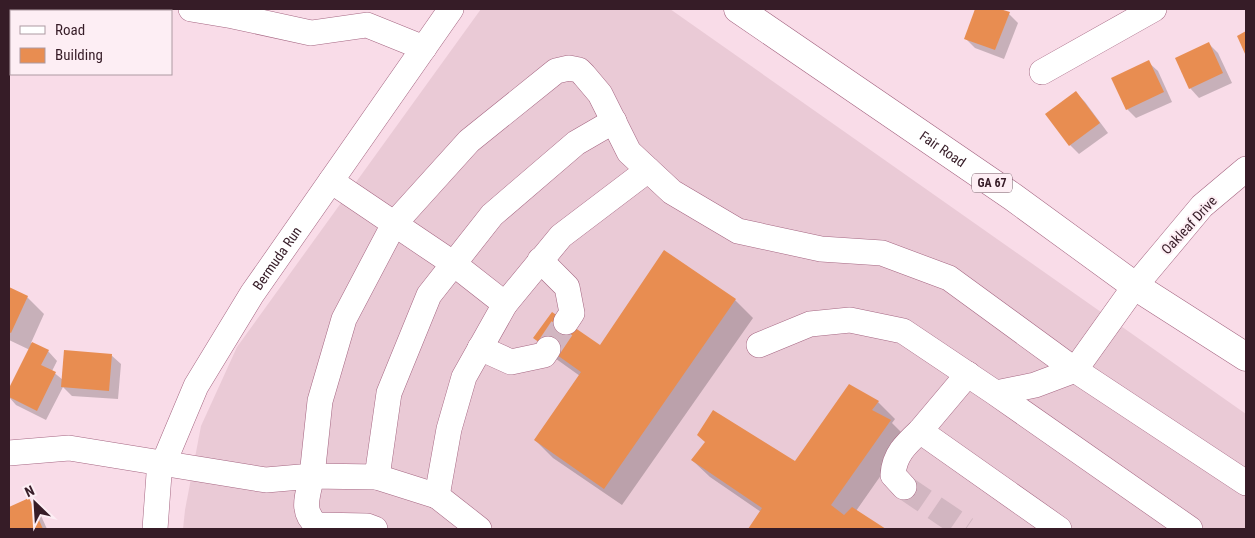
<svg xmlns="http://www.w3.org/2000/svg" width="1255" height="538" viewBox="0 0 1255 538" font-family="'Roboto Condensed',sans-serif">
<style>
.built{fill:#eacad6}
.shadow{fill:#0003}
.building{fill:#e88d51}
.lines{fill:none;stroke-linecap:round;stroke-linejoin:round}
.minor-tunnel{stroke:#d2b6c1;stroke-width:25;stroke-dasharray:25 12;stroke-linecap:butt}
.minor-casing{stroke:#a56682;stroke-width:26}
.major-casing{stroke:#a56682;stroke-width:29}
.minor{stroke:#fff;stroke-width:25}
.major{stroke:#fff;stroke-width:28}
.labels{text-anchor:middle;stroke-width:4;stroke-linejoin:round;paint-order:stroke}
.shield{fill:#fdeef4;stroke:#725b64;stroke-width:1}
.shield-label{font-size:12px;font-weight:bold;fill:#361c27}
.street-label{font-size:14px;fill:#361c27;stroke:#fdeef4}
</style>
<rect width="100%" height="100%" fill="#f9dce8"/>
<path class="built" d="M481,9h189l576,405v115h-1063l2,-19 16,-84 36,-79z"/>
<g class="shadow">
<path d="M977,9h19l13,5 9,9 -14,36 -29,-11 -10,-10z"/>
<path d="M9,16l2,3v35l-2,-1z"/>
<path d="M1209,44l9,9 14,30 -33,15 -9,-10z"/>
<path d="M1148,62l10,9 14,31 -36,16 -9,-9z"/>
<path d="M1076,93l9,9 23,31 -29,21 -9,-9z"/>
<path d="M665,252l70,48 18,18 -131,187 -69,-47 -18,-18 45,-64 -28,-20 48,-9z"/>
<path d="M9,289l18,8 17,17 -13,29 17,8 9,10 -5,10 11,9 48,-25 10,9 -3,35 -46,-3 -9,-9 -17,33 -30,-15 -7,-8v-6l21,-41 -21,-10z"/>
<path d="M878,402l17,17 -3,4 15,15 -51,73 27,18h-134l12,-17 -51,-35 -18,-17 103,3z"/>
<path d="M28,499l10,10 9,20h-38v-21z"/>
</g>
<g class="building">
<path d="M975,9h25l10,3 -15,38 -31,-11z"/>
<path d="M1246,31v25l-9,-20z"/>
<path d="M1209,42l14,31 -34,16 -14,-31z"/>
<path d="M1149,60l15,32 -38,18 -15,-32z"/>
<path d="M1076,91l24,32 -31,23 -24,-32z"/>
<path d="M664,250l72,49 -132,190 -70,-49 47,-68 -48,-34 19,-26 48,33z"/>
<path d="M9,287l19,9 -17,37 -2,-1z"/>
<path d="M32,342l17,8 -8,15 15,7 -19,39 -28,-14v-9z"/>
<path d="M64,350l48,4 -3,37 -48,-4z"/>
<path d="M849,384l30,17 -7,9 19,10 -60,85 13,10 8,-8 34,22h-138l14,-21 -71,-48 14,-18 -8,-7 16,-25 82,51z"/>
<path d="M29,498l14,31h-34v-22z"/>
</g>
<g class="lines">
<g class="minor-tunnel">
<path d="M548,349l18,-27"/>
<path d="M904,487l62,42"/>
</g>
<g class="minor-casing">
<g id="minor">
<path d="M191,9l42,7 78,17 56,-8 57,23"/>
<path d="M1042,72l112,-63"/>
<path d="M1246,169l-44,37 -41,49 -26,31 -60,84 171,113"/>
<path d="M331,181l123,83 51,40 56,-68 87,-66"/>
<path d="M540,260l27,27 5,26 -6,9"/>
<path d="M759,345l51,-21 40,-4 53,11 91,61 196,137"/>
<path d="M480,348l31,14 33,-7 4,-6"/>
<path d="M968,374l-48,57 139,98"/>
<path d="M9,453l60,-5 197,32 46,-4 8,-75 24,-82 50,-95 75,-83 87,-70 13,-3 10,2 5,5 16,19 29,58 43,40 66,39 83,18 61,4 67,25 126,92 -40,15 -39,8"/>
<path d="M377,477l60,19 12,-67 15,-52 41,-73"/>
<path d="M904,487l-11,-12c1,-20 13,-31 27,-44"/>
<path d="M437,496l42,33"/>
<path id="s1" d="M155,529l4,-55 37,-88 56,-92 199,-285"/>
<path d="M375,529l-8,-3 -50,-1c-17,-13 -9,-31 -5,-49l65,1 12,-84 40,-98 63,-80 84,-72 38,-22"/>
</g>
</g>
<g class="major-casing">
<g id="major">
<path id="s2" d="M738,9l275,188 122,89 111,71"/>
</g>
</g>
<use href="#minor" class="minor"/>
<use href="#major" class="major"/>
</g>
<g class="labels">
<rect class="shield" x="972" y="173.5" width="40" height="19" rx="4"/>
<g class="shield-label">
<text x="992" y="187">GA 67</text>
</g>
<g class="street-label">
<text dy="5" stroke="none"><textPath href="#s2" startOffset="248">Fair Road</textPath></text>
<text transform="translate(1189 225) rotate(-47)" y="5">Oakleaf Drive</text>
<text dy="5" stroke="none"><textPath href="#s1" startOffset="302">Bermuda Run</textPath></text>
</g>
</g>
<rect width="1255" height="538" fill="none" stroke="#361c27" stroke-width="20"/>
<rect x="10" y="10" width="162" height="65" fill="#fdeef4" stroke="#ad9aa2"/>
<rect x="20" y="26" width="25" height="8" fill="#ffffff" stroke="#ad9aa2"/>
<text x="55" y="35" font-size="15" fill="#361c27">Road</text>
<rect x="20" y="48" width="25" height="15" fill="#e88d51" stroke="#ad9aa2"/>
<text x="55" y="60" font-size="15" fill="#361c27">Building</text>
<g transform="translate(35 503) rotate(335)" stroke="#fdeef4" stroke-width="4" paint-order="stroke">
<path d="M0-4L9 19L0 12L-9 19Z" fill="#361c27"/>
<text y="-8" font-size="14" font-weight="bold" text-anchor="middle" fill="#361c27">N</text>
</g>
</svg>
